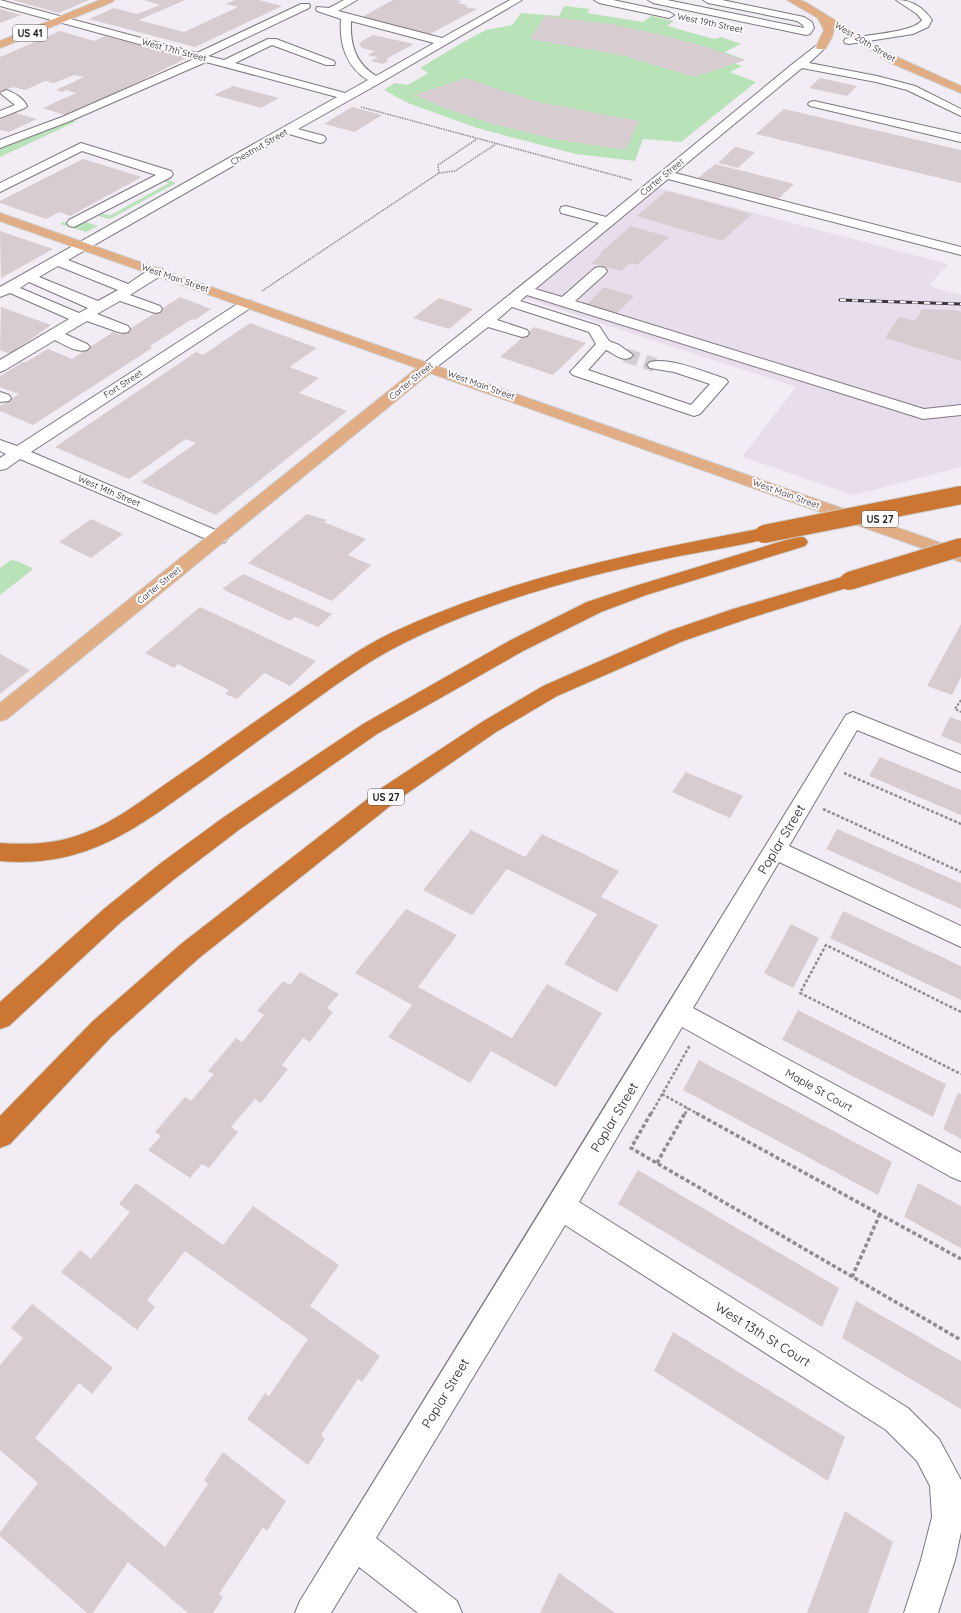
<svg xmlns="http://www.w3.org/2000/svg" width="961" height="1613" viewBox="0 0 961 1613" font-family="Quicksand,sans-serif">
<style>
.built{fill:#e8deeb}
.green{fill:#b8e2b7}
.building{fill:#d7cdd0}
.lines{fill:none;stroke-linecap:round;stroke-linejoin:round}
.minor-tunnel{stroke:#d2ccd4;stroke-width:14;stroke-dasharray:14 7;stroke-linecap:butt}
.minor-casing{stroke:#7c777e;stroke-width:2}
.major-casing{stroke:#cdcdcd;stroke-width:2}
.highway-casing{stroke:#cdcdcd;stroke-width:2}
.path-far3{stroke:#8f8b90;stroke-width:1.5;stroke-dasharray:1.5 1;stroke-linecap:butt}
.path-far2{stroke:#8f8b90;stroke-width:2;stroke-dasharray:2.5 1.5;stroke-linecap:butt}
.path-far1{stroke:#8f8b90;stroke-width:2.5;stroke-dasharray:3 2;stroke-linecap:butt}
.path{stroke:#8f8b90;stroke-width:3.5;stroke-dasharray:4 2.5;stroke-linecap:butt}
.minor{fill:#fff;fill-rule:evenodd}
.major{fill:#e0ad85;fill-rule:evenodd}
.highway{fill:#cb7733;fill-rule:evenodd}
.rail-casing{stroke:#3a373a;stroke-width:3}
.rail{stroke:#fefbff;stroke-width:2;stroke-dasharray:6;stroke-linecap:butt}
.highway-bridge-casing{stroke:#cdcdcd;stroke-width:20;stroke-linecap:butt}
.highway-bridge{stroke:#cb7733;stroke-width:18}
.labels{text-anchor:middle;stroke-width:4;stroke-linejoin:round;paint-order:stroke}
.far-street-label{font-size:9px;fill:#1c1a1c;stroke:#fefbff}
.shield{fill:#fefbff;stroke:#605e60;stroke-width:1}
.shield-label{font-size:10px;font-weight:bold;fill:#1c1a1c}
.street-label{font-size:11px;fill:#1c1a1c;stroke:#fefbff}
.near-street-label{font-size:13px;fill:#1c1a1c;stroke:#fefbff}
</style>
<rect width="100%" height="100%" fill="#f2ecf4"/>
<path class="built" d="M652,186l296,78 -19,22 32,9v172l-107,28 -112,-38 54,-70 -278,-91z"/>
<g class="green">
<path d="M564,6l26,3 -3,4 56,9 8,-6 23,5 -7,5 47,13 7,-2 20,7 -16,8 20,8 -11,3 8,3 -12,6 26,10 -75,60 -38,-3 -8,22 -59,-7 -99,-26 -69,-25 -24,-13 11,-7 13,2 20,-12 -8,-5 45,-27 21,-11 26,-5 9,-12 38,3z"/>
<path d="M73,121h4l-77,36v-8z"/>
<path d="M166,179l10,4 -66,36 -12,-3 4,-2 9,1 58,-32 -7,-2z"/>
<path d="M64,222l13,4 8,-4 13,4 -12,6 -26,-8z"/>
<path d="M11,560l6,1 15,7v2l-32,25v-27z"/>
</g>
<g class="building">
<path d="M12,0h77l-30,13z"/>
<path d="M144,0h41l-46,20 45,12 54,-25 -12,-3 9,-4h24l23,6 -87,41 -106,-28 25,-11 23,6 23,-9z"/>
<path d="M393,0h62l6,1 -3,2 9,2 -2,2 12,2 -49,26 -65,-16 1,-3z"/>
<path d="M0,9l21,6 -21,8z"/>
<path d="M545,16l66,8 47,10 45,12 42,14 -51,17 -69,-21 -95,-17z"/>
<path d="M60,31l34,10 11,-5 82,22 -119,58 -25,-8 33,-15 -10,-3 -3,2 -7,-2 28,-13 -10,-2 -20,8 -9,-2 -20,9 -12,-3 -13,5v-35z"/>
<path d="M373,35l41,9 -28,15 3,1 -6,4 -12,-3 7,-4 -10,-2 7,-4 -13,-3 -3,-5z"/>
<path d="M466,78l34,12 43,13 96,18 -13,29 -72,-11 -64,-16 -43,-14 -33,-14z"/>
<path d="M820,78l37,8 -10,10 -38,-8z"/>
<path d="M233,86l46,12 -18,10 -47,-13z"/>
<path d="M352,107l30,8 -27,17 -31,-8z"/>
<path d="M784,109l177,41v33l-205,-49z"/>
<path d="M15,113l22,6 -28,13 -9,-2v-10z"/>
<path d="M735,147l20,5 -17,16 -20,-5z"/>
<path d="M83,159l59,18 -72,39 -11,-4 -13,7 -46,-16v-2z"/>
<path d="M715,164l24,6 55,14 -16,15 -80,-21z"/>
<path d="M667,191l85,23 -30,27 -86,-25z"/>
<path d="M631,226l38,11 -32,28 -7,-2 -9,8 -30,-8 10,-8 -2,-1z"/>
<path d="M0,231l53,18 -52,29z"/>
<path d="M604,287l30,9 -17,17 -30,-9z"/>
<path d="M180,297l31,12 -16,11 -3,-1 -42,27 2,2 -119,77 -33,-14v-5l19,-12 -19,-7v-11l23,-14h3l22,-13 24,10 41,-27 7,3z"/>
<path d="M439,298l34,11 -24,20 -36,-11z"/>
<path d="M1,307l50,18 -41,29 -10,-4z"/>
<path d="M922,309l33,1 6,2v49l-76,-23 14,-21 16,4z"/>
<path d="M250,323l67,25 -28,19 30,11 -20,15 48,18 -131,104 -75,-33 55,-39 -10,-4 -57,40 -74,-32 141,-95 7,3z"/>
<path d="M534,327l52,16 -33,32 -53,-18z"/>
<path d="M307,514l20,6 -3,2 42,17 -18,16 23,10 -39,36 -84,-38z"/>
<path d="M91,519l32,15 -32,24 -32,-16z"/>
<path d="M243,574l89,40 -14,13 -23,-10 -5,4 -68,-32z"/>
<path d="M200,607l116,54 -26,25 -26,-13 -27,26 -12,-5 4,-4 -51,-26 -4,4 -29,-15z"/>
<path d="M961,624v53l-9,18 -25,-9z"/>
<path d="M0,654l30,16 -30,24z"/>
<path d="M950,717l11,4v23l-20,-8z"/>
<path d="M880,757l81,33v25l-92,-39z"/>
<path d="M686,772l57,24 -13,22 -58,-26z"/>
<path d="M837,829l124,54v26l-135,-60z"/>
<path d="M471,830l54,27 17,-23 77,37 -18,26 57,28 -41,67 -53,-28 33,-50 -90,-45 -35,46 -49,-25z"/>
<path d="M406,909l51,26 -39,52 94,51 35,-54 55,29 -46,74 -65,-36 -21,32 -82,-46 24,-32 -57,-32z"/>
<path d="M843,911l118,55v34l-131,-62z"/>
<path d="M791,924l28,14 -26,50 -29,-15z"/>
<path d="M300,972l39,22 -12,14 6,4 -23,30 -7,-4 -21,27 6,4 -27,34 -6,-4 -24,28 7,5 -29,36 -7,-4 -12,14 -42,-28 13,-14 -6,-4 30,-35 6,4 23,-27 -6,-3 28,-33 6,4 22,-27 -7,-4 26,-30 7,4z"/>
<path d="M798,1010l148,74 -13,33 -151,-77z"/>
<path d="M699,1060l193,102 -14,33 -195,-105z"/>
<path d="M958,1093l3,1v45l-18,-10z"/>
<path d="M638,1170l201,118 -17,39 -204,-123z"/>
<path d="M136,1183l87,62 30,-39 86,59 -29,41 70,50 -18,26 -4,-3 -37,56 4,4 -17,26 -61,-46 18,-26 4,3 39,-57 -123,-88 -38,49 8,7 -18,23 -76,-58 19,-22 11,9 39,-47 -11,-8z"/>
<path d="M918,1183l43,23v42l-57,-31z"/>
<path d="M856,1301l105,60v48l-119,-71z"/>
<path d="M32,1304l81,64 -21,26 -13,-11 -44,55 130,109 43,-63 -4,-4 19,-28 63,49 -19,30 -4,-4 -44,67 4,3 -10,16h-25l-60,-51 -35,51h-6l-87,-77v-4l38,-49 -38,-33v-85l23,-27 -12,-10z"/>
<path d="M673,1332l172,105 -17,44 -174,-110z"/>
<path d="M845,1511l48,31 -25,71h-61z"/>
<path d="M559,1573l56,40h-75z"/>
</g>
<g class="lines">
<path class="minor-tunnel" d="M625,355l30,10"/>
<g class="minor-casing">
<g id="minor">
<path d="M0,0l197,53 104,-49h8l1,2 -1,2 -101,48 16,4 44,-21h8l58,22 1,2 -1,2h-8l-54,-20 -37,18 110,30 23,-13c-22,-13 -29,-37 -27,-61l-24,-8 -1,-2 1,-2 12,1 15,-8h13l-19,11 104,27 68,-38h12l-142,83 -82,46 26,7 2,3 -2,3 -4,1 -31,-9 -221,126 60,24c10,-6 22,-18 34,-15l2,3 -2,3 -32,20 30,11 2,3 -2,3 -5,1 -35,-12 -23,13 31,12 2,3 -2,3 -5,1 -5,-1 -31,-11 -22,13 22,10 3,3 -3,3c-11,3 -22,-5 -32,-10l-50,30 -5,2v-12l69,-41 -59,-26 -10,4v-10l337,-190 -131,-35 -136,59 -70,27v-8l62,-23 132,-58 -194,-53zM351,21l83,22 -58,33c-21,-13 -26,-32 -25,-55zM58,266l60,24 -20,11 -59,-24zM29,282l59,26 -9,5 -59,-25z"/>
<path d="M594,0h19l56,12 5,3 -5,3 -70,-15z"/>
<path d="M648,0h19l137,28 -1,-3 -6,-4 -89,-18 -5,-3h19l82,17 8,5 2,6 -4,6 -4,1 -153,-32z"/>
<path d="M896,0c16,0 27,7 36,20l-4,7 -15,7 -64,10 -4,-1 -1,-2 1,-2c16,-4 69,-6 77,-19l-5,-6z"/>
<path d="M821,44l5,3 -17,16 68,13 38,10 46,23v7l-54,-26 -31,-8 -74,-14 -127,105 286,74v8l-293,-76 -133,110 27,8 33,-29 5,-1 5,1 2,3 -2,3 -30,27 349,108 37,-4v10l-38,4 -6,-2 -390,-122 -7,6 79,25 10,15 10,4 14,10 -3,3c-10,3 -15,-4 -24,-8l-18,20 103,35 19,-21 -36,-12 -24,-4 -3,-3 3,-3c20,-5 55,10 76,17l2,3 -28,32 -6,2 -121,-41 -3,-3 3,-3 23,-25 -7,-12 -77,-25 -15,13 30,10 2,3 -2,3 -5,1 -34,-10 -55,43 -5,2 -5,-2 -3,-3 3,-3 176,-141 -38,-10 -1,-3 1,-3 5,-1 40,11 189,-155 22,-17z"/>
<path d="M6,90c8,2 18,9 21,16l-2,2 -25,10v-7l15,-6 -15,-12z"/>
<path d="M814,101l147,33v8l-151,-36 -2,-2 2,-2z"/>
<path d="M81,143l90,28 2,3 -2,3 -97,50 -5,-1 -2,-3 2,-3 87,-45 -74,-24 -82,41v-9z"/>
<path d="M247,300l5,1 2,3 -2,3 -221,145 194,82 3,4 -3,4 -6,2 -6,-2 -193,-83 -14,10 -6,1v-12l6,-4 -6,-3v-11l17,6 225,-145z"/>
<path d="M0,392l9,3 2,3 -2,3 -9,1z"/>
<path d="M853,712l108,43v17l-104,-42 -68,116 172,80v21l-182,-85 -86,146 268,145v28l-10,-4 -269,-150 -103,175 329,206 31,31 22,41v52l-6,28 -17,53h-34l17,-53 11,-43 -2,-31 -13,-25 -31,-31 -321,-205 -189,313 81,63 5,12h-44l-59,-46 -28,46h-36l5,-12c182,-294 364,-590 546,-886z"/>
</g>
</g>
<g class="major-casing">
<g id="major">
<path d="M100,0h14l-2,2 -112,46v-7z"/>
<path d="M787,0h13l7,3 81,50 73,33v7l-70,-30 -58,-36 1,3 -2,7 -7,12h-8l-1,-2 8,-17 -6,-12z"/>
<path d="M0,213l961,337v12l-531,-189 -423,346 -7,2v-18l417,-335 -417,-147z"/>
</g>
</g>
<g class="highway-casing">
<g id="highway">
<path d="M764,528l6,2 3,4 -3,4c-33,9 -67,13 -100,20 -92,19 -184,44 -268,86 -32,16 -61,37 -90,58 -35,25 -69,50 -104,75 -68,48 -119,92 -208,84v-18c27,2 54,1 79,-8 33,-11 62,-34 91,-54 43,-29 85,-60 128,-89 30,-21 60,-43 93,-59 118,-55 245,-81 373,-105z"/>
<path d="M799,536l6,2 3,4 -3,4 -159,49 -45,17 -78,39 -146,83 -137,95 -63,48 -56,45 -112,104 -9,3v-27l105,-94 56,-45 63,-46 139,-93 146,-83 78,-39 45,-15z"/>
<path d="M849,575l7,2 2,4 -2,4 -109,34 -64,22 -126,55 -61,36 -97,67 -200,159 -88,79 -101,107 -10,4v-32l93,-95 88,-77 202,-157 99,-65 61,-36 126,-55 64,-22z"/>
</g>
</g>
<g class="path-far3">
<path d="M361,107l271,73"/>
<path d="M439,173l-1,-8 39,-26"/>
<path d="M262,291l177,-118 16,-2 41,-27"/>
</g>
<path class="path-far2" d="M961,700l-6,9 6,3"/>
<g class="path-far1">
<path d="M844,773l117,51"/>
<path d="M823,809l138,63"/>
<path d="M961,1012l-135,-67 -26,48 161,81"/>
<path d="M662,1094l36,20"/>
<path d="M651,1114l39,-69"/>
<path d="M685,1114l3,-6"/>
</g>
<g class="path">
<path d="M651,1113l-20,35 330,192"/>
<path d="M696,1113l265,146"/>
<path d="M657,1163l28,-50"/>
<path d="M852,1277l28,-63"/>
</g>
<use href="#minor" class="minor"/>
<use href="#major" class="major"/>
<use href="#highway" class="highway"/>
<g class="rail-casing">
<path id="rail" d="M840,300l121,4"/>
</g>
<use href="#rail" class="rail"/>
<g class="highway-bridge-casing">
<g id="highway-bridge">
<path d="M764,534l197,-39"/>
<path d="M849,581l112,-34"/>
</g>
</g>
<use href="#highway-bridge" class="highway-bridge"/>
</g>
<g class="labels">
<g class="far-street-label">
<text transform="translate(710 23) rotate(12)" y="3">West 19th Street</text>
<text transform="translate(865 42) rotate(31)" y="3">West 20th Street</text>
<text transform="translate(174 50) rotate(15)" y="3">West 17th Street</text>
<text transform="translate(259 147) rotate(-30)" y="3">Chestnut Street</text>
<text transform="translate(662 177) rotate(-39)" y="3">Carter Street</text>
<text transform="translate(175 278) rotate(19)" y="3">West Main Street</text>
<text transform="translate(411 381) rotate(-39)" y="3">Carter Street</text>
<text transform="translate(123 384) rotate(-33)" y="3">Fort Street</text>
<text transform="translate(481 385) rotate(20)" y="3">West Main Street</text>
<text transform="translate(109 491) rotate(23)" y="3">West 14th Street</text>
<text transform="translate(786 494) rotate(20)" y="3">West Main Street</text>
<text transform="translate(159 585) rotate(-39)" y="3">Carter Street</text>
</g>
<g class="shield">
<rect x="13" y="25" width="34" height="16" rx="3"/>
<rect x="862" y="511" width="36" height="16" rx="3"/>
<rect x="368" y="789" width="36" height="16" rx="3"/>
</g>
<g class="shield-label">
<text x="30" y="37">US 41</text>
<text x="880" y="523">US 27</text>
<text x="386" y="801">US 27</text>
</g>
<g class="street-label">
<text transform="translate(819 1090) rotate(29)" y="4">Maple St Court</text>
</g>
<g class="near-street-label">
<text transform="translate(781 839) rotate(-59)" y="5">Poplar Street</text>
<text transform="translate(614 1117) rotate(-59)" y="5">Poplar Street</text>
<text transform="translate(763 1334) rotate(32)" y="5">West 13th St Court</text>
<text transform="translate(445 1393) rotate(-59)" y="5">Poplar Street</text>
</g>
</g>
</svg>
